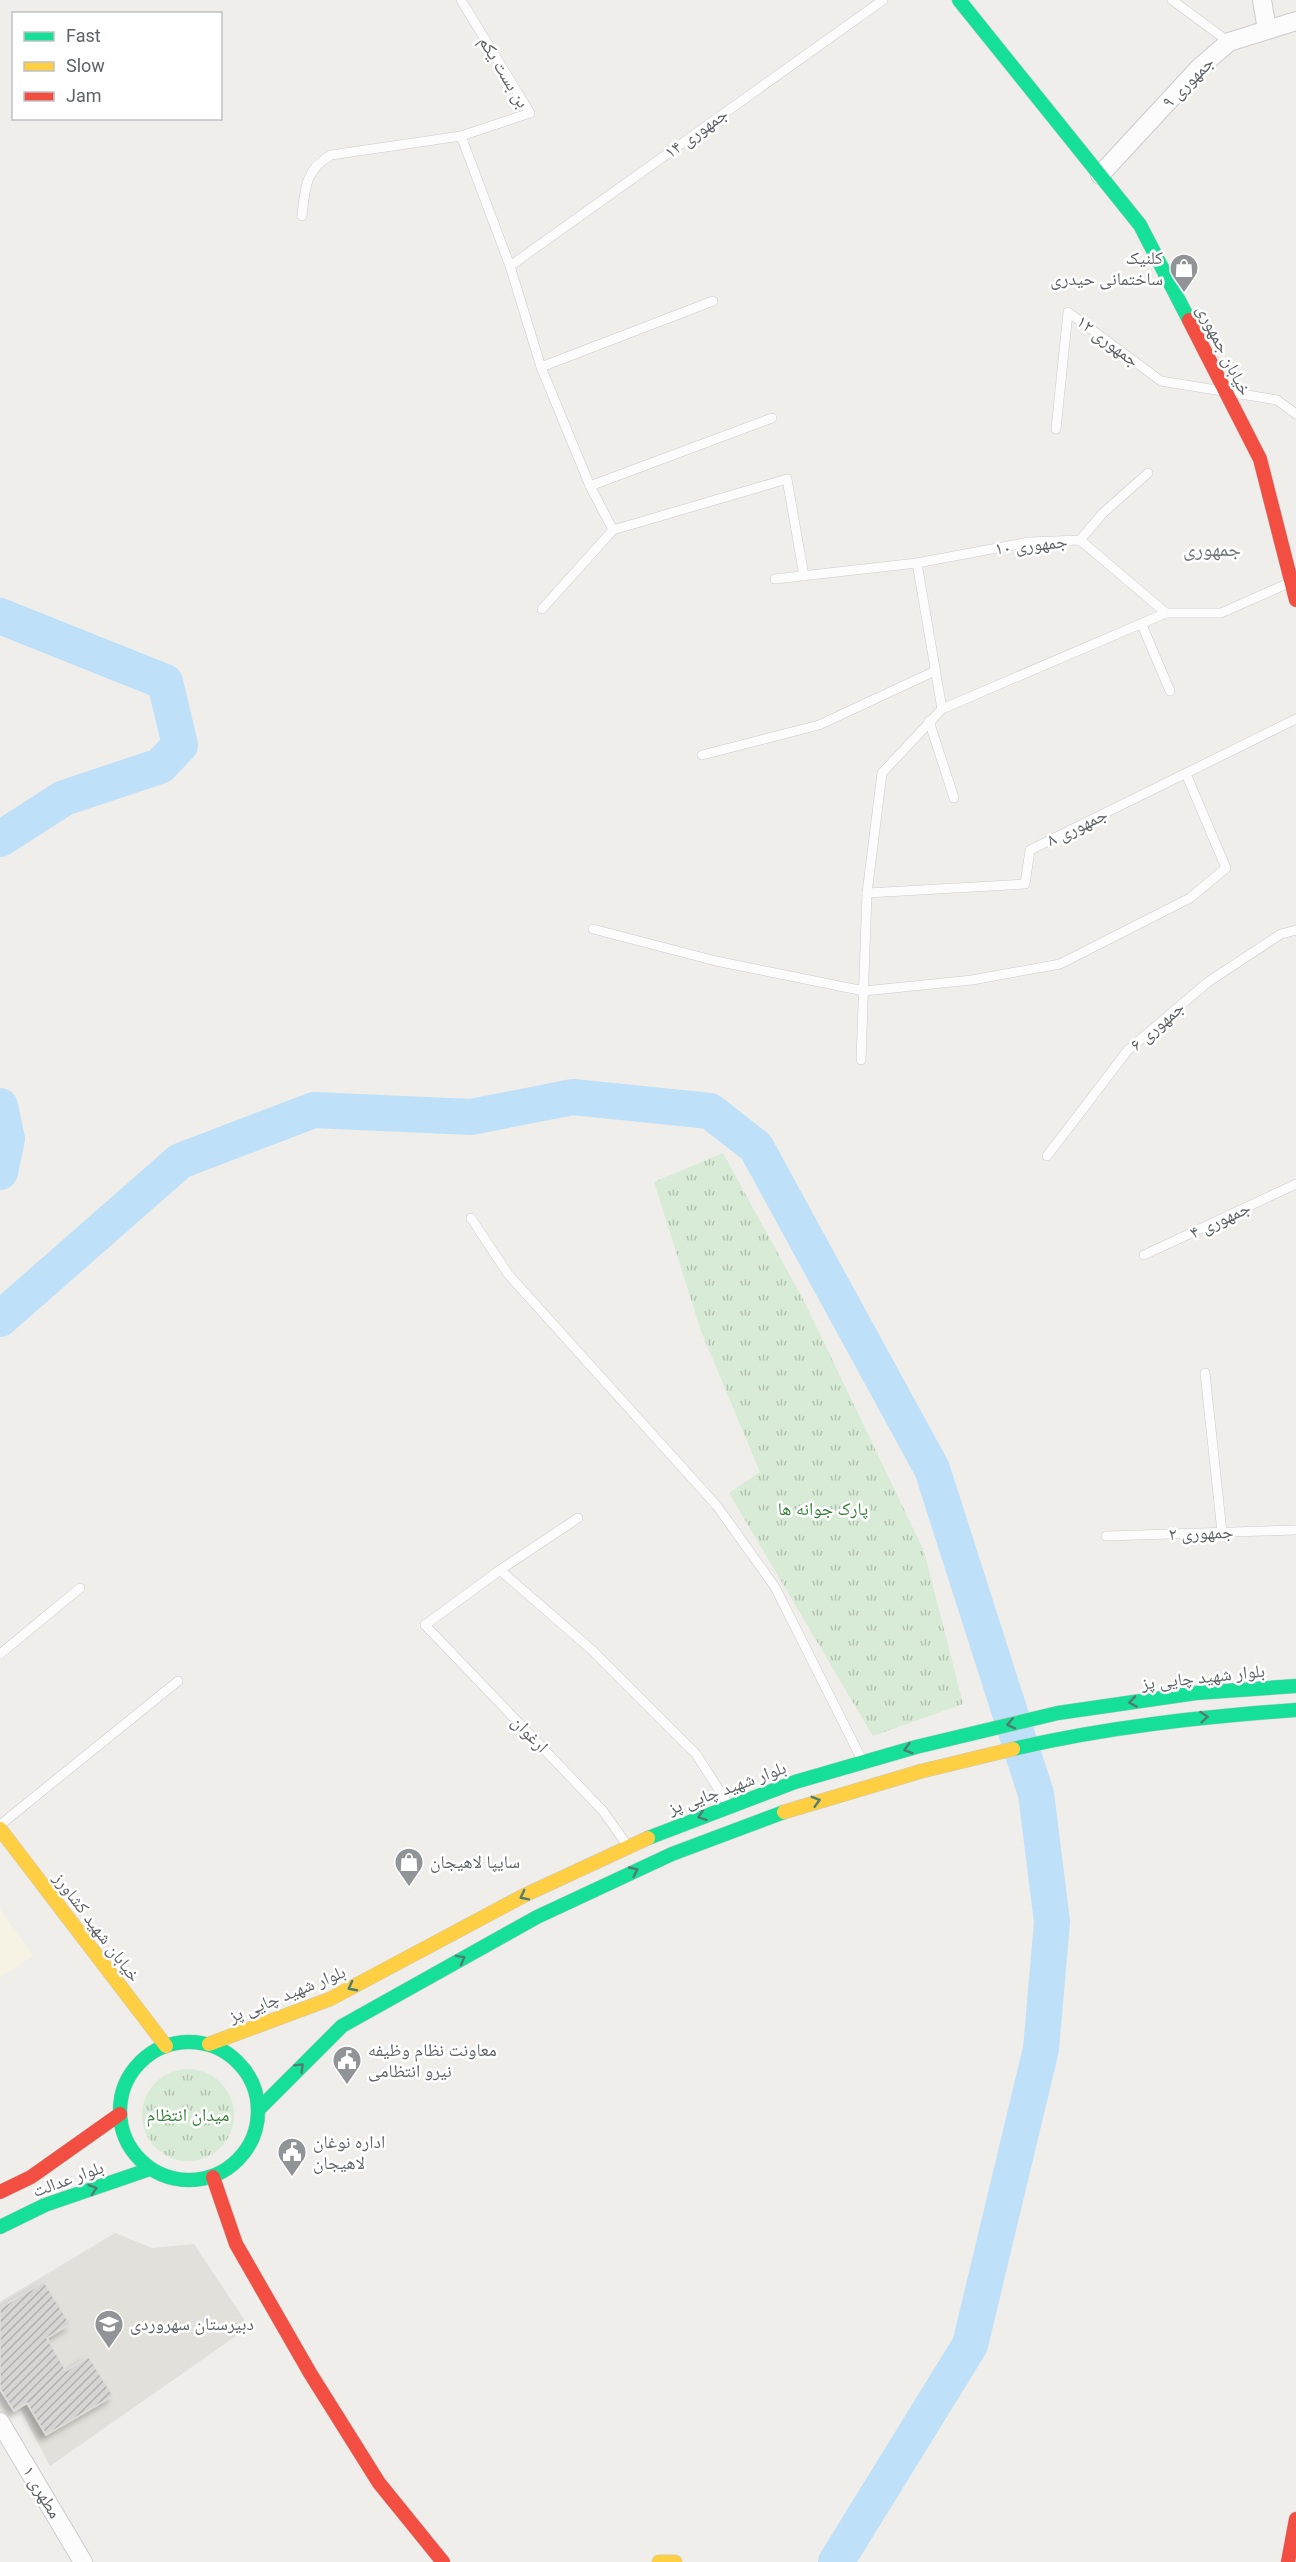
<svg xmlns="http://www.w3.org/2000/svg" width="1296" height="2562" viewBox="0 0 1296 2562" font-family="Roboto,'Noto Naskh Arabic',sans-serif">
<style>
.commercial{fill:#f7f3e4}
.education{fill:#e2e0da}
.park{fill:url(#park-tufts)}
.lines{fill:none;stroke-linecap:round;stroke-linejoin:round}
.river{stroke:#bfe0f9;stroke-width:36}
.building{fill:url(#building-hatch);stroke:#deddd9;stroke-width:1.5;filter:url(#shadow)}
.lane-casing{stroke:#cbcccc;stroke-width:10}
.street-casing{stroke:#cbcccc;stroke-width:20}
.fast-casing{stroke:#cacacb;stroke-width:15}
.slow-casing{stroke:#cacacb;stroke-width:15}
.jam-casing{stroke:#cacacb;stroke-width:15}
.lane{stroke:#fdfcfc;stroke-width:9}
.street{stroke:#fdfcfc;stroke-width:18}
.fast{stroke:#16e098;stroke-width:14}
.slow{stroke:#ffcf43;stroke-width:14}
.jam{stroke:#f24e42;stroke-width:14}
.oneway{stroke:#507c72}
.labels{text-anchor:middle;stroke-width:5;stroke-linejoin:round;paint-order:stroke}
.street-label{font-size:18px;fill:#5f6368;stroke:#fff}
.poi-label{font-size:18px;fill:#5f6368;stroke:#fff;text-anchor:start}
.park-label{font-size:18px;fill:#348238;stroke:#fff}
.neighbourhood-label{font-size:20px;fill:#70757a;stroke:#fff}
</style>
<defs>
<pattern id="park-tufts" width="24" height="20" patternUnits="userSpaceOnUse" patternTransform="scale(1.5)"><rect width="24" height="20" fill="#d8ebd6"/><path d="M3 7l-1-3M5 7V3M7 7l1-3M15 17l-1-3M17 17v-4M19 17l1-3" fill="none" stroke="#b2c2b1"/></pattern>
<pattern id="building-hatch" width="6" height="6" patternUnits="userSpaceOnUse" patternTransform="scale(1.5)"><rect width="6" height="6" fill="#d6d5d3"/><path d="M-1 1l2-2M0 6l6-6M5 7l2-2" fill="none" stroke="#b1b0af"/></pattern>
<filter id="shadow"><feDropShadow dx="-5.5" dy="5.5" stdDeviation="3" flood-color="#0004"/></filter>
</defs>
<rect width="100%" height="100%" fill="#efeeea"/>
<path class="commercial" d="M0,1909l33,47 -33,21z"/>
<path class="education" d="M115,2233l37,15 42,-4 55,83 -199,139 -50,-96v-68z"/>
<g class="park">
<path d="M723,1153l82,150 119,248 39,153 -90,32 -144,-243 31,-21 -59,-141 -47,-149z"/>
<circle cx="188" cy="2115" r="46"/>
</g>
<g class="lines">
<g class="river">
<path d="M0,616l165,66 15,63 -20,21 -96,32 -64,41"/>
<path d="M0,1106l7,33 -7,33"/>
<path d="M0,1319l180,-158 134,-51 157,7 102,-20 137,14 46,36 176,322 104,325 16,128 -11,127 -71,296 -134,217"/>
</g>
</g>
<path class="building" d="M44,2282l26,42 -23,14 19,33 23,-14 24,39 -67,39 -19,-32 -13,8 -14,-22v-81z"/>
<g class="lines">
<g class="lane-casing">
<g id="lane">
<path d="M1172,0l57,42"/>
<path d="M461,136l49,130 31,101 49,119 23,44"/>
<path d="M302,216c3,-28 3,-46 29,-61l130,-19 69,-23 -69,-113"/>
<path d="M510,266l373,-266"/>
<path d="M541,367l172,-66"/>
<path d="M1056,429l12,-117 93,69 116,19 19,14"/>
<path d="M590,486l182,-68"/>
<path d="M1080,540l23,-27 45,-40"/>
<path d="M917,563l25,146"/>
<path d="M775,579l142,-16 112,-21 51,-2 86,73h55l68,-30"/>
<path d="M542,609l71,-79 174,-51 17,97"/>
<path d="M1142,625l28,66"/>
<path d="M929,721l25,77"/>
<path d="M702,755l117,-30 116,-54"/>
<path d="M867,893l158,-9 5,-34 266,-131"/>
<path d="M593,929l123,32 148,30 108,-11 88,-16 130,-66 36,-30 -40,-94"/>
<path d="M861,1060l6,-167 15,-120 60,-64 224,-96"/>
<path d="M1047,1156l81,-106 80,-68 73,-48 15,-4"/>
<path d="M471,1218l37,56 209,232 58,81 87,173"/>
<path d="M1144,1255l152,-71"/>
<path d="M1205,1373l17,159"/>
<path d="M578,1518l-78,52 -75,55 178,186 24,34"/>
<path d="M1106,1536l190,-6"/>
<path d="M500,1570l93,81 103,103 32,50"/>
<path d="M0,1654l80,-66"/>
<path d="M0,1825l178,-144"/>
</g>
</g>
<g class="street-casing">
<g id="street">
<path d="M1262,0l5,30"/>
<path d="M1100,175l99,-107 30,-26 67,-21"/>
<path d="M0,2422l83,140"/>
</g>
</g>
<g class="fast-casing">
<g id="fast">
<path d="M959,0l181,225 49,95"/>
<path d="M1013,1749c93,-22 188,-32 283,-39"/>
<path d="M648,1838l147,-56 121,-35 142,-34 138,-20 100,-7"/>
<circle cx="189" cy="2111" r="69"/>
<path d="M259,2109l83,-83 195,-109 135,-63 112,-42"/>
<path d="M0,2227l45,-22 105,-36"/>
</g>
</g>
<g class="slow-casing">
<g id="slow">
<path d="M784,1812l138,-41 91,-22"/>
<path d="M0,1829l166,217"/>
<path d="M209,2044l121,-45 195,-104 123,-57"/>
<path d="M659,2562h16"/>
</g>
</g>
<g class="jam-casing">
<g id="jam">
<path d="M1189,320l71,139 36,141"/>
<path d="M213,2177l23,67 74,129 69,110 64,79"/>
<path d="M0,2192l31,-15 89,-63"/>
<path d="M1288,2562l8,-43"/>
</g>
</g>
<use href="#lane" class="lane"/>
<use href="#street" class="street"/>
<use href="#fast" class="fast"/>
<use href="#slow" class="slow"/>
<use href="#jam" class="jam"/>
</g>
<defs><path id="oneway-chevron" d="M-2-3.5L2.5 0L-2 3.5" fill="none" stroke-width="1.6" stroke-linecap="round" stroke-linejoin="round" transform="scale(1.5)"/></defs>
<g class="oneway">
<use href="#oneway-chevron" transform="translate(1133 1702) rotate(171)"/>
<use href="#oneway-chevron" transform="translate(1204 1717) rotate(-5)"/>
<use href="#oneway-chevron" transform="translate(1011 1724) rotate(167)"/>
<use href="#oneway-chevron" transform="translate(908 1749) rotate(164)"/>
<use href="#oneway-chevron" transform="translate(816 1801) rotate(-16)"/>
<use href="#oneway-chevron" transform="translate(702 1816) rotate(160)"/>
<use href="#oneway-chevron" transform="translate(634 1871) rotate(-25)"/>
<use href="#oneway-chevron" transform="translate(524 1896) rotate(153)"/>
<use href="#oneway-chevron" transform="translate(461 1959) rotate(-29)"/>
<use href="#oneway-chevron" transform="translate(352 1987) rotate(152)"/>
<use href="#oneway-chevron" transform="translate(300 2067) rotate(-45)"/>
<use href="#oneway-chevron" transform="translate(93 2189) rotate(-19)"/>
</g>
<defs>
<g id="shop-pin" transform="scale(1.5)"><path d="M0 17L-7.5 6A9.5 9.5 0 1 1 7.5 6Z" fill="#919496" stroke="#fff"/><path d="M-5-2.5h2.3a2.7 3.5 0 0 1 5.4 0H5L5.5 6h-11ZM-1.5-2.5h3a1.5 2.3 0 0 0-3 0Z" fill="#fff"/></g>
<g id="civic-pin" transform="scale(1.5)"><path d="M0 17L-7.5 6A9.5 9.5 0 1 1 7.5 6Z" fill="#919496" stroke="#fff"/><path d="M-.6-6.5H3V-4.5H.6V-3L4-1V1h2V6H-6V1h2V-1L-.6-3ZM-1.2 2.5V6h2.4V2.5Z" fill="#fff"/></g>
<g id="school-pin" transform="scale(1.5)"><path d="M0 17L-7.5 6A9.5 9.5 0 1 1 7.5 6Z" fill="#919496" stroke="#fff"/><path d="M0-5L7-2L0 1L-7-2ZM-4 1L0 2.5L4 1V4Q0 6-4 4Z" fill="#fff"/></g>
</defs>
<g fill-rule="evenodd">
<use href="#shop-pin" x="1184" y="268"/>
<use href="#shop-pin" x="409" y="1862"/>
<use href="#civic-pin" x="347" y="2060"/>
<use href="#civic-pin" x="292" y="2152"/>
<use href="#school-pin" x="109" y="2324"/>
</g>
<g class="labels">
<g class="street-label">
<text transform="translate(504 72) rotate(59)" y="6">بن بست یکم</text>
<text transform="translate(1188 82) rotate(-45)" y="6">جمهوری ۹</text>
<text transform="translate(696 133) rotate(-36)" y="6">جمهوری ۱۴</text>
<text transform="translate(1108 341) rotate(37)" y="6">جمهوری ۱۲</text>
<text transform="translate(1224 350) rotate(63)" y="6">خیابان جمهوری</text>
<text transform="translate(1031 545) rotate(-6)" y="6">جمهوری ۱۰</text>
<text transform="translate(1077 827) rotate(-26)" y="6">جمهوری ۸</text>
<text transform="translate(1157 1026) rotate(-41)" y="6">جمهوری ۶</text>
<text transform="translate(1220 1220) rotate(-25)" y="6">جمهوری ۴</text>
<text transform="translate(1201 1533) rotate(-2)" y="6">جمهوری ۲</text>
<text transform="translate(1203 1677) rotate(-6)" y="6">بلوار شهید چایی پز</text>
<text transform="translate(530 1734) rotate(46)" y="6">ارغوان</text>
<text transform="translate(727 1788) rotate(-20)" y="6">بلوار شهید چایی پز</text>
<text transform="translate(97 1927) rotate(53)" y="6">خیابان شهید کشاورز</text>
<text transform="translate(287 1994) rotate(-22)" y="6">بلوار شهید چایی پز</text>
<text transform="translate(68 2179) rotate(-20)" y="6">بلوار عدالت</text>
<text transform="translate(42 2492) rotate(59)" y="6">مطهری ۱</text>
</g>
<g class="poi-label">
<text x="1163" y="264" text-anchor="end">کلنیک<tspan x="1163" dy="21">ساختمانی حیدری</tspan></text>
<text x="430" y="1868">سایپا لاهیجان</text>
<text x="368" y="2056">معاونت نظام وظیفه<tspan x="368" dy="21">نیرو انتظامی</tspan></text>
<text x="313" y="2148">اداره نوغان<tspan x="313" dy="21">لاهیجان</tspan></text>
<text x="130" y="2330">دبیرستان سهروردی</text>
</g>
<g class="park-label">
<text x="823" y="1515">پارک جوانه ها</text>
<text x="188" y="2121">میدان انتظام</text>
</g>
<g class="neighbourhood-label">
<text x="1212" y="556">جمهوری</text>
</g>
</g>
<rect x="12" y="12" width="210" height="108" fill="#ffffff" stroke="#bfc1c3" stroke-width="1.5"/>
<rect x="24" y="32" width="30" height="9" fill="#16e098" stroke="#bfc1c3" stroke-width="1.5"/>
<text x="66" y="42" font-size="18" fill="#5f6368">Fast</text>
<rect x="24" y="62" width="30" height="9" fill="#ffcf43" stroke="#bfc1c3" stroke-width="1.5"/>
<text x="66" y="72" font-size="18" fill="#5f6368">Slow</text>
<rect x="24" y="92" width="30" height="9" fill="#f24e42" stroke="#bfc1c3" stroke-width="1.5"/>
<text x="66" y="102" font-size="18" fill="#5f6368">Jam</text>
</svg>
